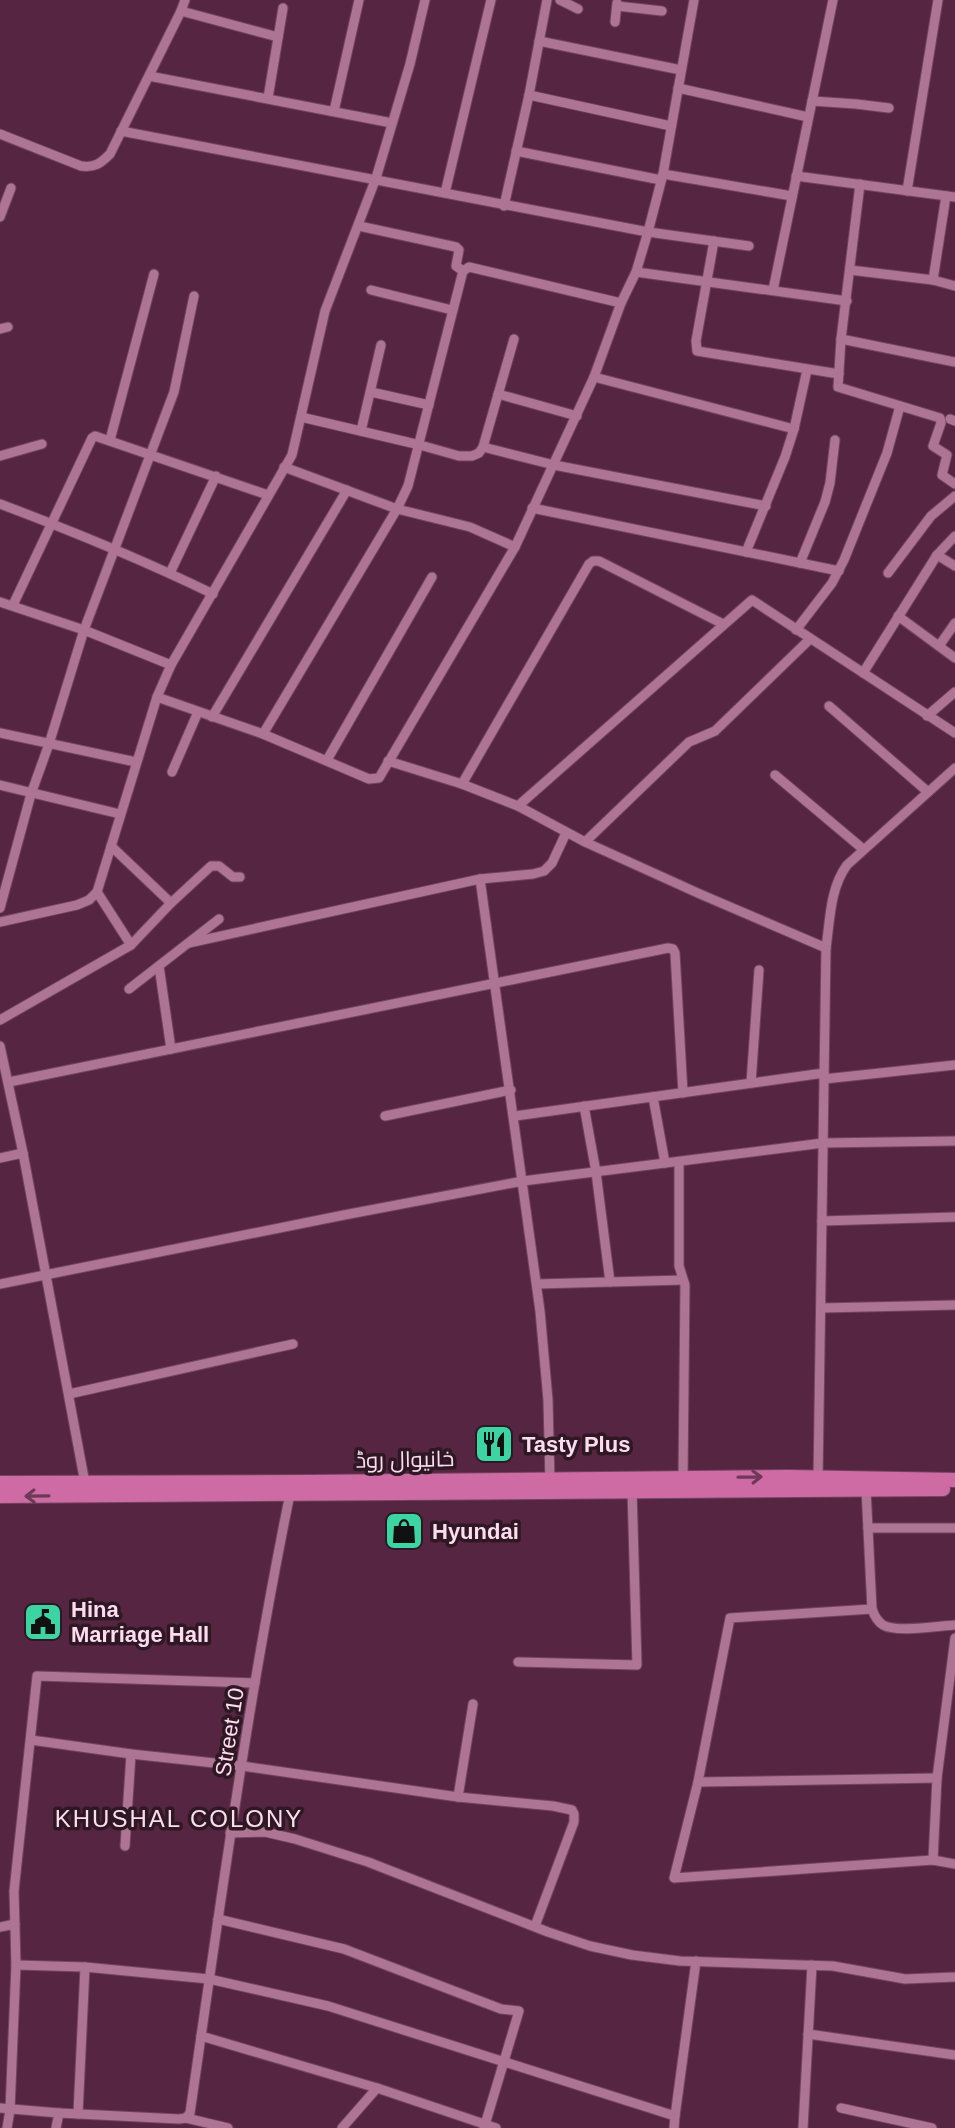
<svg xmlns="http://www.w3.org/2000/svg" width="955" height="2128" viewBox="0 0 955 2128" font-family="Arial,Cairo,sans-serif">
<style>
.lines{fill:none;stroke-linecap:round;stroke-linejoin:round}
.street-casing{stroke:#71455f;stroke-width:11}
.primary-casing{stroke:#71455f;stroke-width:16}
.street{stroke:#ae7493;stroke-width:9}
.primary{stroke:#ce6ba4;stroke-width:14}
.oneway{stroke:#6e3957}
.labels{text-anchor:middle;stroke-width:7;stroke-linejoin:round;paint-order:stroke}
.poi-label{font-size:22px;font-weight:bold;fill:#fddded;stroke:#2e1824;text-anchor:start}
.street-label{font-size:22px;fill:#fddded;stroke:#2e1824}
.neighbourhood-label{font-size:24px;letter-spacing:2px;fill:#fddded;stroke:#2e1824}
</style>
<rect width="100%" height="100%" fill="#562541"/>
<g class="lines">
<g class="street-casing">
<g id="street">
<path d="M560,0l18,9"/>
<path d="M617,6l45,5"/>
<path d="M181,11l97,26"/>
<path d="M615,22l2,-19"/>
<path d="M539,41l142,29"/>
<path d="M149,76l243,47"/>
<path d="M678,88l130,29"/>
<path d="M529,95l142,31"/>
<path d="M268,98l15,-90"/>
<path d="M812,101l44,3 33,4"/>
<path d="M334,111l25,-111"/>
<path d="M121,131l527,101 101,14"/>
<path d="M0,134l81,32c14,2 20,-3 29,-12l71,-143 4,-11"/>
<path d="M516,151l145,29"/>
<path d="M663,174l129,22"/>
<path d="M796,176l159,21"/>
<path d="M860,184l-19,155 -3,48 102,31 1,5 -8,23 14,9 -5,20 13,9"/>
<path d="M907,191l31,-191"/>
<path d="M445,193l46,-193"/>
<path d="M504,206l25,-111 18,-95"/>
<path d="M0,217l11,-29"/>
<path d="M359,226l97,21 3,3 -3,16 7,5"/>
<path d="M714,241l-18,100 1,10 142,23"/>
<path d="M850,270l83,10 22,6"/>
<path d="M636,272l211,29"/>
<path d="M933,280l13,-84"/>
<path d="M371,290l81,20"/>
<path d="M773,290l60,-290"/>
<path d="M0,329l8,-2"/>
<path d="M841,339l114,23"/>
<path d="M594,377l200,52"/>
<path d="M371,392l58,13"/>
<path d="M498,394l79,22"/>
<path d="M301,417l119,28 39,11h13l7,-3 4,-6 31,-108"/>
<path d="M950,419l5,2"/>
<path d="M361,431l20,-86"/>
<path d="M110,440l44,-166"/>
<path d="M483,447l71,18 212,41"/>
<path d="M0,456l42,-12"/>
<path d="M284,467l113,42 73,18 45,20"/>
<path d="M0,504c72,27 143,56 213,90"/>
<path d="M532,508l307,63"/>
<path d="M746,552l39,-95 9,-28 13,-59"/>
<path d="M937,555l18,11"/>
<path d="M800,563l25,-61 5,-19 5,-43"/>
<path d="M170,573l46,-97"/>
<path d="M888,573l43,-57 24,-20"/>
<path d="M0,602l84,28 87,35"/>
<path d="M13,605l79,-167 3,-2 173,59"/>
<path d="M898,616l57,42"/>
<path d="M796,630l36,-47 12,-23 43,-107 13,-47"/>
<path d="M939,646l16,-23"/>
<path d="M863,673l74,-118 18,-19"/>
<path d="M157,697l106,37 106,45 10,-1 136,-231 79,-170 27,-74 15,-31 12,-40 15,-58 31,-174"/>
<path d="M829,706l99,86"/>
<path d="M927,716l28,-24"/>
<path d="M212,717l135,-227"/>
<path d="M0,733l136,29"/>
<path d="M263,734l134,-225 11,-23 55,-215 6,-4 152,36"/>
<path d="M327,760l105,-183"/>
<path d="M388,761l74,23 56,22 67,36 115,52 126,54"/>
<path d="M172,772l26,-60"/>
<path d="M775,775l88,74"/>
<path d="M462,784l127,-220 4,-3h6l124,63"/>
<path d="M0,785l120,29"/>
<path d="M518,806l234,-206 203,133"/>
<path d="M585,842l104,-100 26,-11 95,-92"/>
<path d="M111,846l60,57"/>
<path d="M480,879l60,432 8,89 2,83"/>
<path d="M97,892l34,53"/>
<path d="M0,908l31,-114 18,-50 35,-114 90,-238 20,-96"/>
<path d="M0,922l77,-17 12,-5 8,-8 60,-195 14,-32 121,-210 33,-144 51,-133 34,-114 15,-64"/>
<path d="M189,943l291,-64 53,-5 11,-3 8,-8 14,-30"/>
<path d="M159,966l12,83"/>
<path d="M129,989l90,-70"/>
<path d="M0,1020l131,-75 40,-42 40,-37h8l14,11h7"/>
<path d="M0,1046l23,107 62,330"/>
<path d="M824,1079l131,-14"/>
<path d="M9,1082l659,-134 5,1 2,4 8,140"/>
<path d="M751,1083l8,-113"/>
<path d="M653,1097l12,66"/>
<path d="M584,1106l12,66 14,110"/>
<path d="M385,1116l126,-26"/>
<path d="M515,1116l309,-43"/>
<path d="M0,1158l23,-5"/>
<path d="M679,1162v104l6,19 -2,193"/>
<path d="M822,1221l133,-4"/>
<path d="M0,1284l344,-69 179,-34 300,-38 132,-2"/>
<path d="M537,1284l146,-4"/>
<path d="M821,1308l134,-3"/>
<path d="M69,1394l224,-50"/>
<path d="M818,1479l8,-531c4,-28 4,-60 21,-83l108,-97"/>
<path d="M866,1489l6,120c2,6 5,12 11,16 13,8 55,1 72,0"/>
<path d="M868,1528h87"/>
<path d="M872,1609l-142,9 -32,164 -24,96 259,-18 22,4"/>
<path d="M518,1662l119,3 -5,-175"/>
<path d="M31,1740l100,14 111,12 216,31 95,9 19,4 2,4v8l-39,104"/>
<path d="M698,1782l239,-4"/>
<path d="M458,1797l15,-93"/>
<path d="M230,1833l35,-1 30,7 73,23 180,70 42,14 42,9 48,6 153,5 72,13 50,-2"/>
<path d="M125,1846l6,-92"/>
<path d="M933,1860l4,-82 18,-140"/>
<path d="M218,1919l126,30 157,60 18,2 -35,117"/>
<path d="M0,1927l15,-3"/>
<path d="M16,1965l69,2"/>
<path d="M808,2034l147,21"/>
<path d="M201,2036l176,52"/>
<path d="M0,2108l59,5 -3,15"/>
<path d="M841,2108l91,20"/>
<path d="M59,2113l120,6 7,-1 42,10"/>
<path d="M78,2114l7,-147 124,12 119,27 347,110 -1,12"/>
<path d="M675,2116l21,-155"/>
<path d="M186,2118l4,-5c30,-207 58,-414 100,-619"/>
<path d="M7,2128l3,-18 6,-145 -2,-74 23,-215 218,7"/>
<path d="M342,2128l35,-40 119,40"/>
<path d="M803,2128l9,-163"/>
</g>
</g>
<g class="primary-casing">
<g id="primary">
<path d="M0,1483l311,-1 477,-5 167,3"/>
<path d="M0,1496l943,-7"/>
</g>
</g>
<use href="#street" class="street"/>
<use href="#primary" class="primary"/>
</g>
<defs><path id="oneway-shaft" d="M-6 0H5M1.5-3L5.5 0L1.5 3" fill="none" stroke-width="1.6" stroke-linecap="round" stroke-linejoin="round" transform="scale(2)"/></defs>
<g class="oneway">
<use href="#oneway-shaft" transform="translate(750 1477) rotate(-1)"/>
<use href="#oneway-shaft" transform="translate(37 1496) rotate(179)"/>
</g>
<defs>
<g id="restaurant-square" transform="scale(2)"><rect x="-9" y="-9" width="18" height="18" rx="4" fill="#3dd4a3" stroke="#2e1824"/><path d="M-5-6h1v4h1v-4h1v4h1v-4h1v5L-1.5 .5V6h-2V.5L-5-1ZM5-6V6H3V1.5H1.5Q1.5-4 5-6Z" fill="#111"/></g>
<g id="shop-square" transform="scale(2)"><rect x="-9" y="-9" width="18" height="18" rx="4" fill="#3dd4a3" stroke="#2e1824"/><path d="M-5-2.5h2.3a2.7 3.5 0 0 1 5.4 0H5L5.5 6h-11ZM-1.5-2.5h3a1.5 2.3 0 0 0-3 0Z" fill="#111"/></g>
<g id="civic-square" transform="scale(2)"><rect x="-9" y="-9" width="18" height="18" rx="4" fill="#3dd4a3" stroke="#2e1824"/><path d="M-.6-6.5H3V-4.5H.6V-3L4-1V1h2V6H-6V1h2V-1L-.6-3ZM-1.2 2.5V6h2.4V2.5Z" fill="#111"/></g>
</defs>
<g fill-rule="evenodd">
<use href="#restaurant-square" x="494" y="1444"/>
<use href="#shop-square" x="404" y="1531"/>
<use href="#civic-square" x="43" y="1622"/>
</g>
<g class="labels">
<g class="poi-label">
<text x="522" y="1452">Tasty Plus</text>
<text x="432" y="1539">Hyundai</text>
<text x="71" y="1617">Hina<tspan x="71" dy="25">Marriage Hall</tspan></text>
</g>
<g class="street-label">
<text transform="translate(405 1459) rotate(-1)" y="8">خانیوال روڈ</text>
<text transform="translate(229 1732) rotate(-81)" y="8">Street 10</text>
</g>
<g class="neighbourhood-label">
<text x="179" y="1827">KHUSHAL COLONY</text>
</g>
</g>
</svg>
